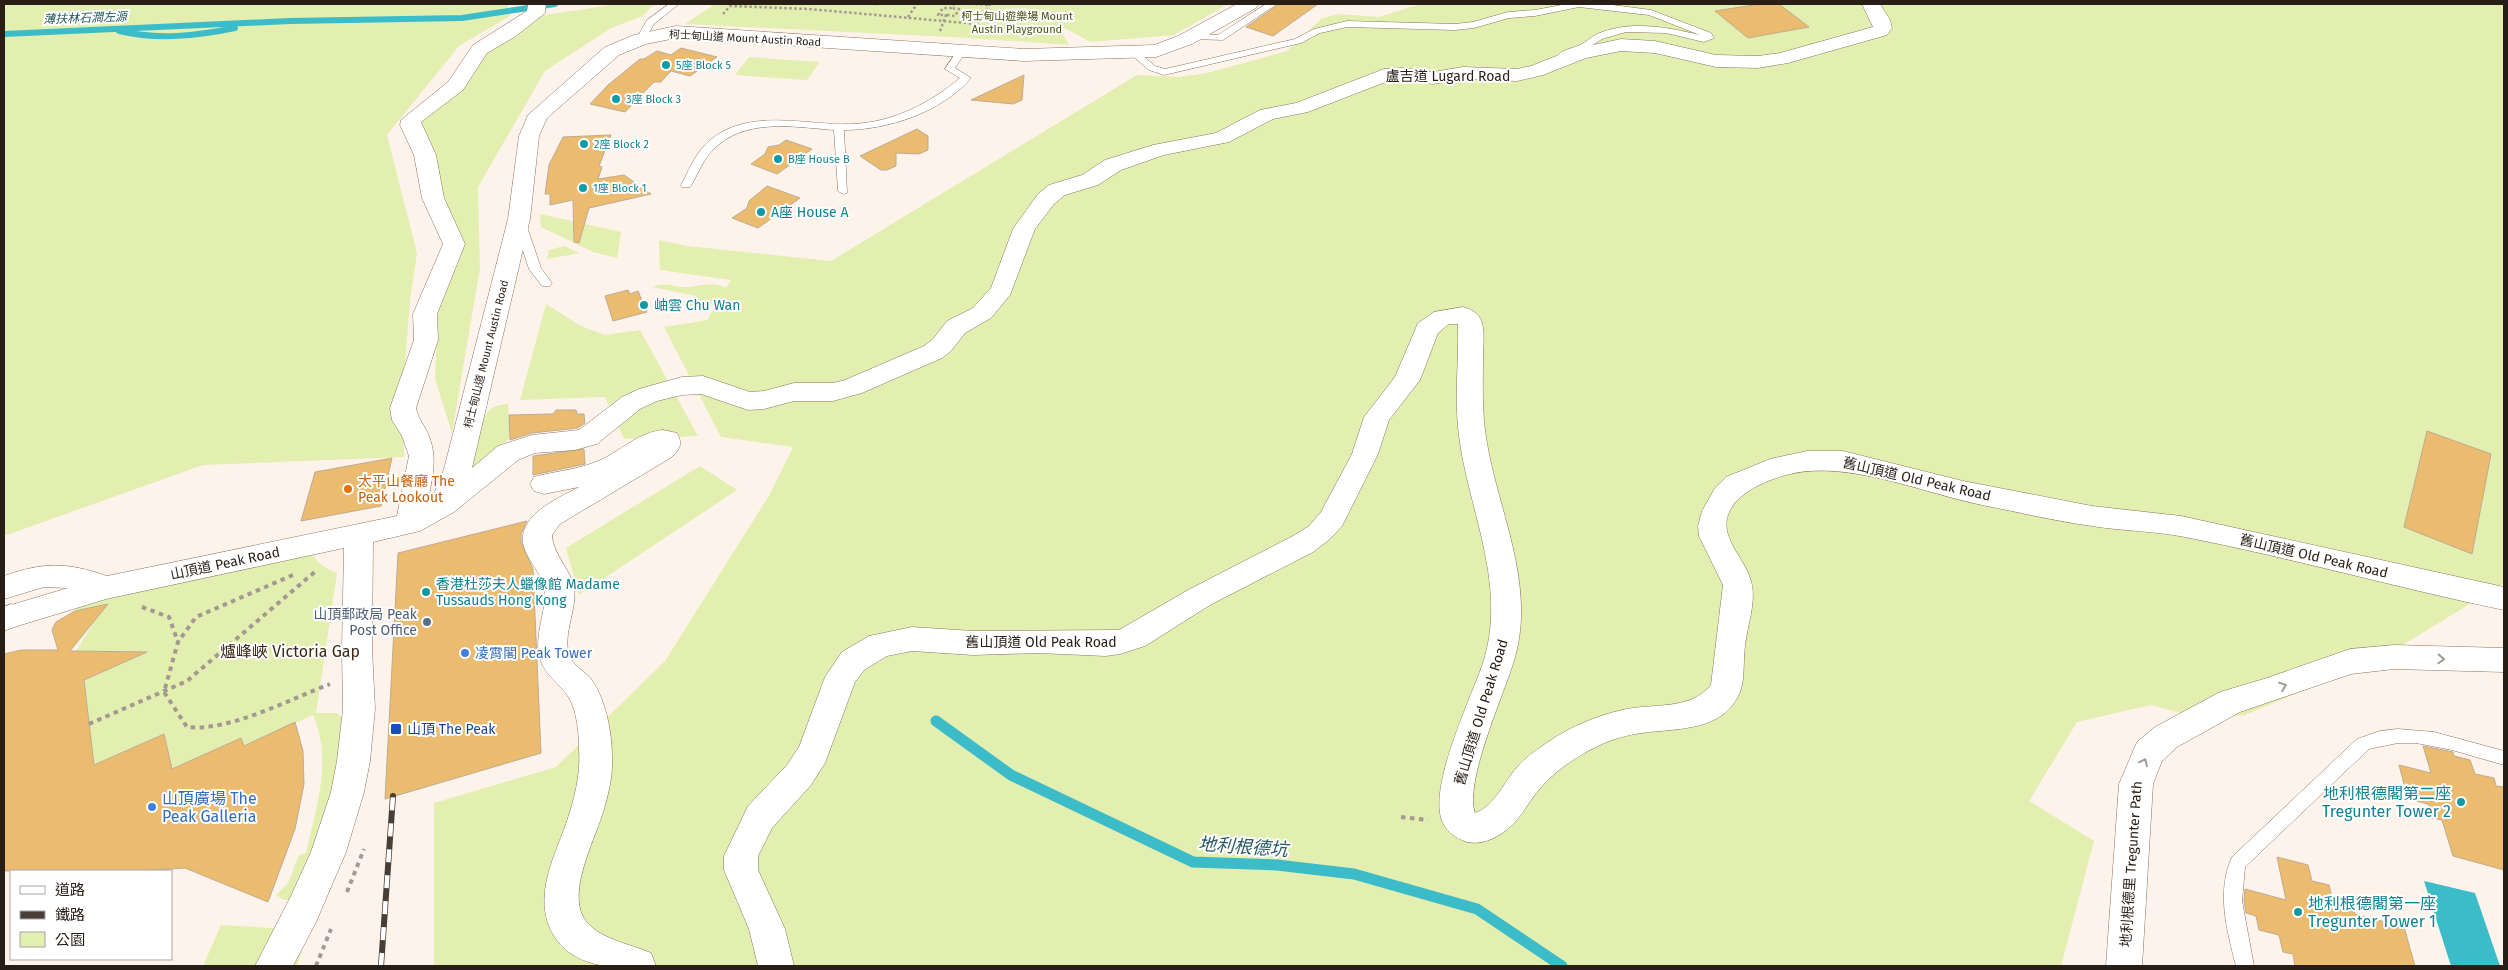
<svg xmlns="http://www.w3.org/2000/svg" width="2508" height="970" viewBox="0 0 2508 970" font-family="'Fira Sans','Noto Sans TC',sans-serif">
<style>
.green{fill:#e2efb0}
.water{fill:#3cbbc8}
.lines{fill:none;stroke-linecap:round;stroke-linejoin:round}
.stream-far1{stroke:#3cbbc8;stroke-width:6}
.stream{stroke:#3cbbc8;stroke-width:11}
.building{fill:#ebbc70;stroke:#bdab91}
.lane-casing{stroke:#8a725e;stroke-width:1}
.street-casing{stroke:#8a725e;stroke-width:1}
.secondary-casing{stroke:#8a725e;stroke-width:1}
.path-far1{stroke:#a39990;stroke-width:2.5;stroke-dasharray:2.5 2.5;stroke-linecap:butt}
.path{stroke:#a39990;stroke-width:4;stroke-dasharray:4.5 4.5;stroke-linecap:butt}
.lane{fill:#fff;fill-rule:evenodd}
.street{fill:#fff;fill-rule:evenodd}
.secondary{fill:#fff;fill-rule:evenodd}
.rail-casing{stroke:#483e36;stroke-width:6}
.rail{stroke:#fff;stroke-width:4.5;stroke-dasharray:13;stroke-linecap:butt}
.oneway{stroke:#9e9a96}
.culture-dot{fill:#0f9aa8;stroke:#fff;stroke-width:2}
.food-dot{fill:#e8710a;stroke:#fff;stroke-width:2}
.service-dot{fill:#5c6f8a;stroke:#fff;stroke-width:2}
.shop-dot{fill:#3f7fe0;stroke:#fff;stroke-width:2}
.transit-dot{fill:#1a4fb4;stroke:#fff;stroke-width:2}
.labels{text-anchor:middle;stroke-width:4;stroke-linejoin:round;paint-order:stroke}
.far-park-label{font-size:11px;fill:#495114;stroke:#fff}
.far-street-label{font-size:11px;fill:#281e16;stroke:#fff}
.far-culture-label{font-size:11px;fill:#0d838f;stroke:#fff;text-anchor:start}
.far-water-label{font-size:12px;font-style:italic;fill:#265a60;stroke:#fff}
.street-label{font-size:14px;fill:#281e16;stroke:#fff}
.culture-label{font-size:14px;fill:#0d838f;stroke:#fff;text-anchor:start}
.food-label{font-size:14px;fill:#c56008;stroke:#fff;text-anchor:start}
.service-label{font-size:14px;fill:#4e5e75;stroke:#fff;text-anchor:end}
.shop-label{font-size:14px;fill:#366cbe;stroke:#fff;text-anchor:start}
.transit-label{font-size:14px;fill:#164399;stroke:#fff;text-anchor:start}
.quarter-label{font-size:16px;fill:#3b2715;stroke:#fff}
.near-culture-label{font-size:16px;fill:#0d838f;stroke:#fff;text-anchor:end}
.near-shop-label{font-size:16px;fill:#366cbe;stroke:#fff;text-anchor:start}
.near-water-label{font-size:18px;font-style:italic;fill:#265a60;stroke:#fff}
</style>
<rect width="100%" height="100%" fill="#fef3ea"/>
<g class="green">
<path d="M4,4h504l2,12 -51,30 -72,89 30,118 -7,48 -7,87 1,69 -201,8 -199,71z"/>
<path d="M618,4h36l-11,12 -32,12 -66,43 -67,116 2,81 -28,165 -17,-54 4,-83 6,-50 -32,-115 48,-60 77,-55z"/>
<path d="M715,4h513l-54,31 -83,7 -33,-17 11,20 -100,-7 -284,-14z"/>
<path d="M1420,4h1084v579l-121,74 -138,58 -43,4 -51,-14 -74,17 -48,79 65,40 -33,125h-1627v-163l122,-36 109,-106 105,-167 23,-47 -72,-10 -57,-110 43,-7 10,-16 -30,3 9,-11 -44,-9c17,-5 16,-1 31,0 15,0 28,-7 43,1l5,-8 -71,-10 -1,-30 28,6 144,15 306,-186 42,2 28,-4 80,-22 35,-33 17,-4 40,3z"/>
<path d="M749,57l71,5 -13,18 -72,-5z"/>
<path d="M540,214l81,18 -4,26 -24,-6 -52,-25z"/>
<path d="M564,246l16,7 -33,6 2,-9z"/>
<path d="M546,304l35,22 24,9 35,-5 58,106 -74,3 -19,-42 -85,3z"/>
<path d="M508,403l2,35 -34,30h-5c3,-15 8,-52 21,-60 5,-3 11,-3 16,-5z"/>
<path d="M700,466l37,24 -158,105 -13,-47z"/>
<path d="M312,552c5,12 13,16 25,21l-21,140h21l6,6 3,25 -44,158 -18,-2 -8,-5 12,-12 11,-28 7,-2c10,-46 27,-93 7,-138l-69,31 -3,-8 -69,31 -9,-35 -69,31 -10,-85 46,-21 -2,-7 -52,-1 19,-31 -20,-9 8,-12z"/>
<path d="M221,925l87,5 -11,36h-94z"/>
</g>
<path class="water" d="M2424,881l51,12 25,73h-49z"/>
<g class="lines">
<g class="stream-far1">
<path d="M119,31c39,9 77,5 116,-3"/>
<path d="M4,34l286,-13 172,-3 93,-14"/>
</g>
<path class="stream" d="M936,721l75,54 182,87 84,3 77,9 123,35 85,57"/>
</g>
<g class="building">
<path d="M1279,4h39l-45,32 -27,-9z"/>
<path d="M1760,4h19l30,23 -61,11 -33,-27z"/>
<path d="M681,48l36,9 -27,19 -19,-5 -10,11h-7l-29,30 -35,-8 18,-19 32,-26h4l13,-8 14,4z"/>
<path d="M1024,75l-2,25 -9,4 -42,-4z"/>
<path d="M917,129l11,7v14l-9,4 -23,-1v13l-9,4h-6l-21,-14z"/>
<path d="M611,135l-12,31 3,1 -4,12 26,-4 27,19 -62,14 -10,35 -5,-1 -1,-42 -23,5v-11h-5l4,-29 14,-28z"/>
<path d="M786,140l26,9 -35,25 -26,-10 14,-10 3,-7 11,-2z"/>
<path d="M767,186l33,12 -42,30 -26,-10 15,-10 2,-7z"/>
<path d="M628,290l2,4 8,-3 9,21 -34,9 -8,-25z"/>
<path d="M556,410h20l1,4h7l1,9 -7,5 -46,5 -22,7 -1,-25 44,-1z"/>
<path d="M2427,431l64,23 -19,100 -68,-27z"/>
<path d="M584,449l1,15 -52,11v-19z"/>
<path d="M392,458l-11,48 -80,15 14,-49z"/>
<path d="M527,521l-6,13v8l12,27 8,184 -156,46 13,-246z"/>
<path d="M108,604l-38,47 77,1 -63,28 10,85 70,-31 8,35 69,-31 3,8 51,-24 8,29 1,33 -9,45 -27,73 -83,-34 -47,3h-134v-217l17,-4h37l-6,-20 4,-8 19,-11z"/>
<path d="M2423,746l30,6 1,4 16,4 5,14 19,4 2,8 8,1v83l-51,-14 -11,-36 -10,-2 -4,-14 -20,-5 -9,-34 32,8z"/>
<path d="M2277,857l31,8 4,16 17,4 4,16 20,5 2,8 49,13 11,39h-120l-2,-12 -10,-2 -4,-17 -20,-5 -3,-14 -10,-3 -2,-12 1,-12 41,11z"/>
</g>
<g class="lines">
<g class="lane-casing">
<g id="lane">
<path d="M669,4h10l-25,20 -10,17h-6l-2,-2 11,-19z"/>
<path d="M1266,4h11l-54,36 -31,-1 -5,-3 5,-3 26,2z"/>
<path d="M1567,4h38l46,6 60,23 3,5 -10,4 -38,-9 -40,-1 -24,7 -14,9 -19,7 -2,5 -9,-1 -2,-2c7,-8 15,-8 24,-12 6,-3 11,-8 17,-11 33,-14 69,-7 103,1l-51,-20 -70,-8 -44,9 -26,2 -35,10 -19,2 -108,-3 -27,6 -19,10 -137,32 -15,-5 -21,-18 8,-2 19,16 10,3 130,-30 19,-10 33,-8 108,3 18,-2 35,-10 27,-2z"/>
<path d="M959,48l8,2 -12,18 16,10c-29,34 -83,52 -127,52l3,63 -4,1 -5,-3 -4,-61c-40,-3 -91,-13 -122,21 -10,10 -14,24 -22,36h-8l-1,-2c7,-13 13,-28 23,-39 39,-41 101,-20 149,-22 40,-2 76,-20 107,-46l-15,-9z"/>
<path d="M520,221l6,3 15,44 11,15 -2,3h-8l-13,-17 -15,-45z"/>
<path d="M2398,729l36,3 70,19v14l-52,-15 -36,-7h-18l-29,6 -124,118 -3,34 12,65h-18c-9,-35 -20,-74 -4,-109l125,-118 23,-8z"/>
</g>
</g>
<g class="street-casing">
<g id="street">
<path d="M528,4h18l-1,9 -29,23 -29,17 -24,37 -42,32 15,33 8,43 21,46 -28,70 1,26 -22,68c2,11 9,18 13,28 9,24 3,41 -1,65l4,-2 12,-30 64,-250 11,-83 9,-21 77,-68 29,-12 42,-9 348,23 130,-4 24,-9 59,-32h22l-3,4 -64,36 -36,13 -132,4 -348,-23 -30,6 -27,11 -72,63 -8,18 -9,83 -58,249 26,-22 34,-11 47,-5 43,-33 17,-8 43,-12 21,-1 47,16 14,-1 30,-8h39l12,-3 79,-34 9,-7 14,-18 26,-13 18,-20 22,-59 25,-35 11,-9 33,-10 23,-15 48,-15 63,-12 44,-23 36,-7 88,-34 18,-1 31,4 30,-5 54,2 14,-3 43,-17 47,-10 34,2 61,14 42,1 22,-3 93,-26 -11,-23h18l10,16 2,8 -5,7 -99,28 -30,5 -42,-1 -61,-14 -34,-2 -35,7 -43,17 -26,6 -54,-2 -30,5 -31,-4 -14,1 -80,31 -35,7 -44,23 -65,13 -43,15 -23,15 -33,10 -11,9 -19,25 -25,66 -19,23 -26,15 -14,18 -9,7 -80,35 -29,8h-39l-30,8 -16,1 -47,-16 -19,1 -25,6 -17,8 -43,35 -22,6 -40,3 -17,7 -64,52 -34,19 -47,11 -1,107 3,60 -5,52 -6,31 -18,60 -30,70 -23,44h-38l35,-68 21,-46 20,-60 6,-31 6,-52 -1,-60 2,-101 -238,51 -95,29 -7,-3v-18l64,-19 -24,-1 -40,12v-23c39,-14 63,-14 103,0l290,-60 12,-60 -7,-20 -10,-16 -2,-12 24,-68 -1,-26 30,-70 -21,-46 -8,-43 -14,-30 1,-5 47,-38 25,-37 54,-34z"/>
<path d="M1463,307c8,2 17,7 19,16 3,11 1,24 1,34 0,24 -1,49 2,73 10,78 54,154 28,234 -10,32 -49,119 -38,149 20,-7 30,-33 44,-48 8,-9 19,-16 29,-23 22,-15 48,-26 74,-32 30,-7 68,1 89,-25l12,-100 -24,-49 -1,-10 4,-15 13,-23 11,-11 44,-18 37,-8h36l120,30 129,25 89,10 323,71v23c-106,-22 -212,-52 -319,-73 -31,-6 -62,-6 -93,-11 -37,-5 -74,-14 -110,-21 -59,-12 -134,-45 -192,-31 -29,7 -77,28 -60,66 6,14 17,26 21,41 6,20 -4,45 -6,65 -2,15 0,33 -5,46 -16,40 -63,36 -98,41 -15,2 -30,6 -44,13 -19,9 -39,22 -54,38 -11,11 -18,25 -28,37 -12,13 -30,25 -49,21 -12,-4 -22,-11 -26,-24 -10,-36 28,-116 41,-152 27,-79 -13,-153 -23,-230 -5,-37 0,-75 -1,-112h-9l-11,9 -18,47 -31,40 -11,34 -36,72 -13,14 -16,12 -103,53 -65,41 -25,8 -14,2 -68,-3 -65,2 -61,-4 -25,5 -23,14 -9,12 -30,81 -14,22 -39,43 -14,28v14l27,59 9,37h-36l-9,-37 -25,-59v-14l24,-50 39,-41 12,-18 26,-70 17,-25 27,-16 43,-9 61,4 146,-1 71,-41 103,-53 16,-10 12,-14 31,-58 12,-37 31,-40 23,-54 16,-11z"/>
<path d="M663,430l14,3c6,11 3,16 -5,24l-112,67 -8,11c1,20 18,33 22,52 4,22 -14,51 -3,72 4,8 15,13 21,21 14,21 20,52 20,77 1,17 -3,35 -8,52 -8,28 -33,74 -23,103 9,26 48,31 70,41l5,13c-37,3 -80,4 -102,-30 -22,-37 -1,-76 12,-112 8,-24 15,-49 13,-75 0,-15 -2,-38 -10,-51 -9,-15 -24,-22 -29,-39 -7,-25 8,-48 4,-72 -3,-17 -24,-33 -21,-52 5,-25 36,-37 56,-48l-35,7 -10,-3 -4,-7 4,-7c21,-6 43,-7 64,-16 22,-9 40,-29 65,-31z"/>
<path d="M2394,645l110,3v24l-110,-3 -43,5 -111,38 -63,35 -15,14 -9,23 -11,182h-36l13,-182 18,-42 18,-15 65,-35 47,-14 83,-29z"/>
</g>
</g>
<g class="secondary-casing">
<path id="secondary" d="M11,604l11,4 4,8 -4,8 -18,7v-24z"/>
</g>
<g class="path-far1">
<path d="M876,4h2"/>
<path d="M975,4l14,1"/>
<path d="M723,14l7,-8 79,3 168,15 13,-20"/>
<path d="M947,15l8,1 4,-7 -8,-1"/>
<path d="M908,17l9,-13"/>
<path d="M940,31l6,-16h-8l5,-7h8l3,-4"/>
</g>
<g class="path">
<path d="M293,575l-97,42 -18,25 -14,50 23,35c42,5 103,-28 143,-43"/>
<path d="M142,607l27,10 9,25"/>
<path d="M89,724l98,-43 130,-111"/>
<path d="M1401,817l27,3"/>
<path d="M347,892l17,-43"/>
<path d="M316,966l15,-37"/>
</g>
<use href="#lane" class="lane"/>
<use href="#street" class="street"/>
<use href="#secondary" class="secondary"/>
<g class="rail-casing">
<path id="rail" d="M381,966l12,-170"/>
</g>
<use href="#rail" class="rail"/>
</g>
<defs><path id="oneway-chevron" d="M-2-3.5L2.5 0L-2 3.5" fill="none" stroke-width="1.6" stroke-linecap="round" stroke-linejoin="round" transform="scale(1.25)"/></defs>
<g class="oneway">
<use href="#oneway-chevron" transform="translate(2441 659) rotate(2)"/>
<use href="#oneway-chevron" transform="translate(2283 686) rotate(-21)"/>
<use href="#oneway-chevron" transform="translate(2144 762) rotate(-64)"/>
</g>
<g class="culture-dot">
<circle cx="666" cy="65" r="5"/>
<circle cx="616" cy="99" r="5"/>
<circle cx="584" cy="144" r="5"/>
<circle cx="778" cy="159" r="5"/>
<circle cx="583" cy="188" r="5"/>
<circle cx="761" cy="212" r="5"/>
<circle cx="644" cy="305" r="5"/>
<circle cx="426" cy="592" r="5"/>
<circle cx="2461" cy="802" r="5"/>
<circle cx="2298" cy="912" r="5"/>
</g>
<circle class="food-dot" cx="348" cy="489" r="5"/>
<circle class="service-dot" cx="427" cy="622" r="5"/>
<g class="shop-dot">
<circle cx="465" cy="653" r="5"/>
<circle cx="152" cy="807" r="5"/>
</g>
<rect class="transit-dot" x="390" y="723" width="12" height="12" rx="2.5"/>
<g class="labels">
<g class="far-park-label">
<text x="1017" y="20">柯士甸山遊樂場 Mount<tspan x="1017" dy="13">Austin Playground</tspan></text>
</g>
<g class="far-street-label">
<text transform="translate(745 38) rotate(3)" y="4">柯士甸山道 Mount Austin Road</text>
<text transform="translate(486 354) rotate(-76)" y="4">柯士甸山道 Mount Austin Road</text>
</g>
<g class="far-culture-label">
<text x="676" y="69">5座 Block 5</text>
<text x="626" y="103">3座 Block 3</text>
<text x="594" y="148">2座 Block 2</text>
<text x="788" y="163">B座 House B</text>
<text x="593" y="192">1座 Block 1</text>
</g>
<g class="far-water-label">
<text transform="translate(85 18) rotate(-2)" y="4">薄扶林石澗左源</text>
</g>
<g class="street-label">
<text x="1448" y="81">盧吉道 Lugard Road</text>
<text transform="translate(1917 479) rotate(13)" y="5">舊山頂道 Old Peak Road</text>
<text transform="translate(2314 556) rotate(13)" y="5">舊山頂道 Old Peak Road</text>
<text transform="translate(225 563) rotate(-12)" y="5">山頂道 Peak Road</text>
<text x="1041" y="647">舊山頂道 Old Peak Road</text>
<text transform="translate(1481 712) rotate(-73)" y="5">舊山頂道 Old Peak Road</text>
<text transform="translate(2131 864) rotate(-86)" y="5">地利根德里 Tregunter Path</text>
</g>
<g class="culture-label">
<text x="771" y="217">A座 House A</text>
<text x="654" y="310">岫雲 Chu Wan</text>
<text x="436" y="589">香港杜莎夫人蠟像館 Madame<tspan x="436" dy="16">Tussauds Hong Kong</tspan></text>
</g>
<g class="food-label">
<text x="358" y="486">太平山餐廳 The<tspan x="358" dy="16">Peak Lookout</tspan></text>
</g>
<g class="service-label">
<text x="417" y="619">山頂郵政局 Peak<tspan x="417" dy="16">Post Office</tspan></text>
</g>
<g class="shop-label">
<text x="475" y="658">凌霄閣 Peak Tower</text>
</g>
<g class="transit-label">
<text x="407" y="734">山頂 The Peak</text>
</g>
<g class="quarter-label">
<text x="290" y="657">爐峰峽 Victoria Gap</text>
</g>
<g class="near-culture-label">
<text x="2451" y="799">地利根德閣第二座<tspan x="2451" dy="18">Tregunter Tower 2</tspan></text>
<text x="2308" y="909" text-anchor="start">地利根德閣第一座<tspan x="2308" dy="18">Tregunter Tower 1</tspan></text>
</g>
<g class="near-shop-label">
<text x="162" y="804">山頂廣場 The<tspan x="162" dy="18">Peak Galleria</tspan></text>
</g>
<g class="near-water-label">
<text transform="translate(1243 847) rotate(4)" y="6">地利根德坑</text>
</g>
</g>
<rect width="2508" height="970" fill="none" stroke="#281e16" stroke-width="10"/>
<rect x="10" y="870" width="162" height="90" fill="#ffffff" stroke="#a9a5a2"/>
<rect x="20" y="886" width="25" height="8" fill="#ffffff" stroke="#a9a5a2"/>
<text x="55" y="895" font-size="15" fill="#281e16">道路</text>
<rect x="20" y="911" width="25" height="8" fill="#483e36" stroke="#a9a5a2"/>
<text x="55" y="920" font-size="15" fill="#281e16">鐵路</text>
<rect x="20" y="932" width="25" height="15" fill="#e2efb0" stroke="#a9a5a2"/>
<text x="55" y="945" font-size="15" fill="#281e16">公園</text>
</svg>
